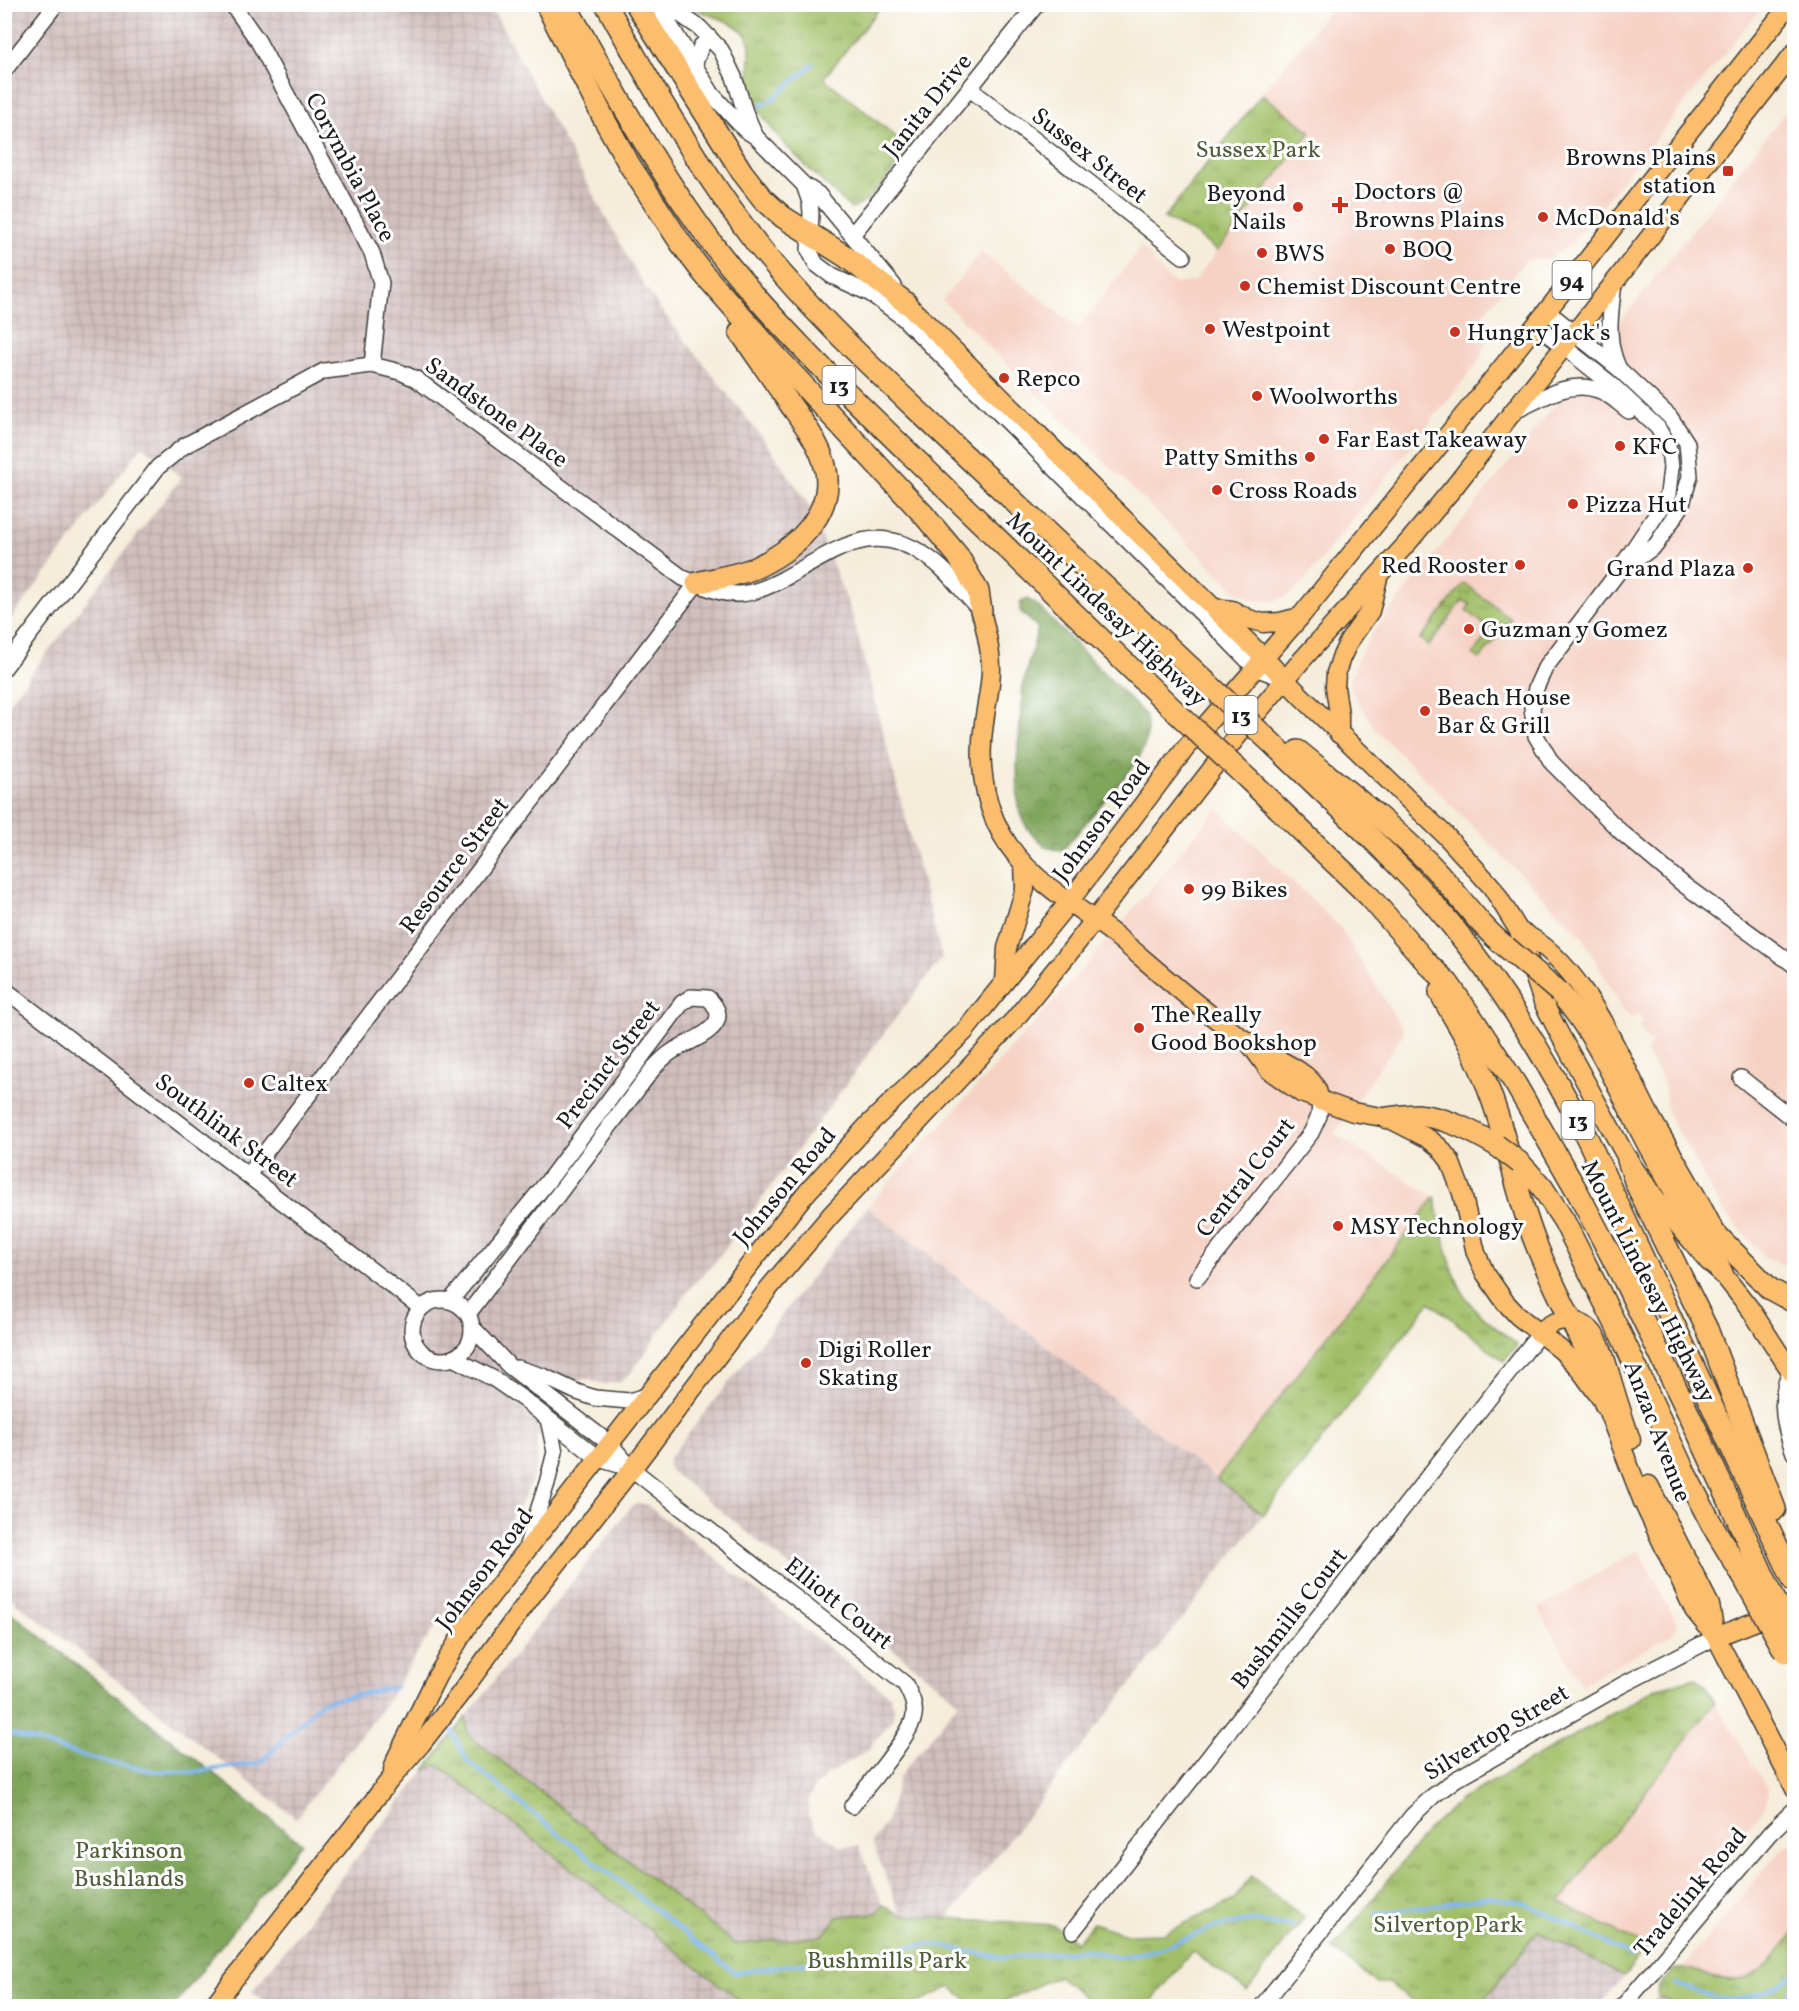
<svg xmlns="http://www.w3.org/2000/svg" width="1799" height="2011" viewBox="0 0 1799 2011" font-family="Vollkorn,serif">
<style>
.built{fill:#f6d2c4}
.industrial{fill:url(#industrial-grid)}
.grass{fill:url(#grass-tufts);stroke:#5e6e42;stroke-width:1.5}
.forest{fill:url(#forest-crowns);stroke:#4e613c;stroke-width:1.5}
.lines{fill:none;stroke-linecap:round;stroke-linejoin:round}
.stream{stroke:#7eb5ed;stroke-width:4}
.minor-casing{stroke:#3d3b38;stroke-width:18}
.major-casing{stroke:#3d3b38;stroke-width:21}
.highway-casing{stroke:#3d3b38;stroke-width:24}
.minor{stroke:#fff;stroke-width:15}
.major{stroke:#fbbd6e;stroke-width:18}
.highway{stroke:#fbbd6e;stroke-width:21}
.highway-bridge-casing{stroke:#3d3b38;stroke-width:24;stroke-linecap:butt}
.highway-bridge{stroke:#fbbd6e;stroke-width:21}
.poi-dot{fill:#c8321e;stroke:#fff;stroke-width:2}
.labels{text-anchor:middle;stroke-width:6;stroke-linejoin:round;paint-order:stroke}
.shield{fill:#fff;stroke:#606060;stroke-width:1.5}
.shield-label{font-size:22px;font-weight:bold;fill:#1c1c1c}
.street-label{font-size:24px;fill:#1c1c1c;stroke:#fff}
.park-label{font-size:24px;fill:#515d3a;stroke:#fff}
.poi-label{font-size:24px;fill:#1c1c1c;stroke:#fff;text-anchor:start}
</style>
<defs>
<pattern id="industrial-grid" width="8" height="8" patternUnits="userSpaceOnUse" patternTransform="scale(1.5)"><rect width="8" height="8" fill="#d1bfbe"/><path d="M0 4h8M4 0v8" fill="none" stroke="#b3a4a3"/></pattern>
<pattern id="grass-tufts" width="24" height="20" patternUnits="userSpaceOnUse" patternTransform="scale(1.5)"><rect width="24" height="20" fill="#a1bf67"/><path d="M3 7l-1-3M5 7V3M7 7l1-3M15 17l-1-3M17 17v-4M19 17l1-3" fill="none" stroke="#829a54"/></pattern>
<pattern id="forest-crowns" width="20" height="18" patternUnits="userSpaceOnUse" patternTransform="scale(1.5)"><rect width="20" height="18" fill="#80a65c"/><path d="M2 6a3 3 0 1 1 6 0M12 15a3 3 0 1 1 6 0" fill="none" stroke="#68864b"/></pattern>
</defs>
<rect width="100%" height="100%" fill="#fff"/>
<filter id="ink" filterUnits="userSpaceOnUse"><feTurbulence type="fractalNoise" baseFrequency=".0167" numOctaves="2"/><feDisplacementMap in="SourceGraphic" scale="12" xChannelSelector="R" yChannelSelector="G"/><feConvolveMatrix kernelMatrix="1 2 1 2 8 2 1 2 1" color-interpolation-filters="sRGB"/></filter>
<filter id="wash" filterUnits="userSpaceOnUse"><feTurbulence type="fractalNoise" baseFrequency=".008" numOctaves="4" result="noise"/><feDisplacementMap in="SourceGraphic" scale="24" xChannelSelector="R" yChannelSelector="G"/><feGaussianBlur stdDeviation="1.35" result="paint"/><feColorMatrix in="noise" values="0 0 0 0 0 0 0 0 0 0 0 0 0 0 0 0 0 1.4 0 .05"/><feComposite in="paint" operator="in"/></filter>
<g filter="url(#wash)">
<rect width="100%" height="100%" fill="#f5edda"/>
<g class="built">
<path d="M1333,5h431l-193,239 -22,15 -23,1 -44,56 3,28 -5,16 -180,226 -13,10 -15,6 -13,-1 -22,-9 -295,-292 39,-48 97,76 64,-82 22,29 11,9 19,-3 116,-149 -48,-38z"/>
<path d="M1794,101v1167l-27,-9 -44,-48 -56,-99 -3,-30 -19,-30 7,-10 -9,-8 1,-2 -5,-5 5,-6 -8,-7 -4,5 -7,-6 -43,-77 -206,-206 -25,-40v-12l6,-18 15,-27 179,-223z"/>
<path d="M1217,809l123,118 64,105 -70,102 101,63 -218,282 -350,-272 214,-236z"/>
<path d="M1639,1550l38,73 -1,5 -5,7 -90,50 -43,-77z"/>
<path d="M1715,1702l53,87v9l-4,10 -117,139 -87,-44z"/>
<path d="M1792,1845l2,1v86l-23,30 -14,11 -15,6 -14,2 -17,-3 -19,-9h-11l98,-117 6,-5z"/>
</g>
<g class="industrial">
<path d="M5,5h485l144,264 24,37 109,138 42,61 43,109 90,344 -67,87 -160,217 -24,25 -60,86 -12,9 -16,2 -21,-6 -45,60 1,26 -12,31 -35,56 -66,90 -41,65 -88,112 -291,-224 -1,-885 178,-232 -40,-31 -137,181z"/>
<path d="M867,1207l396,308 -316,404 -46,-4 -29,-73 15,-21 13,-45 59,-74 -288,-231 -3,-6 1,-7z"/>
<path d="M641,1503l6,2 243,191 4,11 -1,12 -25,31 -43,26 -16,20 -1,20 9,13 23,17h19l24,59 -6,8 -40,4 -15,19 -87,8 -267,-210 -2,-17 165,-210z"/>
<path d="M437,1765l5,3 305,238h-476l-19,-14 173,-222z"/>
<path d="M1538,1931l86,45 -25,30h-120z"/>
<path d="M1658,1996l21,10h-30z"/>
</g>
<g class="grass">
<path d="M689,5h193l-58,73 86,70c-14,16 -39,57 -59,61 -32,-32 -84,-73 -99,-115 -7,-19 3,-47 -6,-59 -14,-17 -40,-18 -57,-30z"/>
<path d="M1262,94l49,38 -94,119 -23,-18 -30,-15z"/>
<path d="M1464,583l47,36 -31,40 -7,-5 18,-24 -25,-20 4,-5 -7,-5 -34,46 -9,-7z"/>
<path d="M1435,1197c8,35 15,86 40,112 12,13 29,24 42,36l-13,16 -74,-59 -167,213 -46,-36z"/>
<path d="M1696,1678l9,7 10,17 -155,200 87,45 -23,29 -86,-45 -59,75h-59l-32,-23h-11l-44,-34 95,-119 32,-30 198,-112z"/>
<path d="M466,1717l2,18 267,209 87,-8 15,-19 40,-4 6,-8 18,10 153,10 23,17 16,-19 32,11 40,-1 69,-33 17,-24 53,42 -57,73 -55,-40 -44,55h-52l-38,-30 -65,30h-18l-24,-19 -41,19h-163l-305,-238 -6,-3 -11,5z"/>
<path d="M1794,1932v74h-115l-21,-10 1,-10 15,-17c6,0 13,-1 19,0 7,2 14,8 22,9 41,9 57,-17 79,-46z"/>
</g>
<g class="forest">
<path d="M1027,599l9,5 109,111c6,19 0,30 -8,47l-75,89 -17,-4 -18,-19 -9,-22 -1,-42 6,-80 15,-56 -18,-17 1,-10z"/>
<path d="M4,1607l297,236 -127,163h-169z"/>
</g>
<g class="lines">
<g class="stream">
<path d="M760,106l13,-7 40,-35"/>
<path d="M451,1729l16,32 268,212 197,-29 71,14 84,-8 32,8 40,-9 56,-22 34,-6 45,5"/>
<path d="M4,1732l93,28 57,11 40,1 66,-9 61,-61 75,-15"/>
<path d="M1375,1914l116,-17 37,7 47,23 56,30"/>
<path d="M1676,1984c14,5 30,11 45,15 22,5 56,-11 73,-25"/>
<path d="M1782,2006l12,-22"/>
</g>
</g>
</g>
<g filter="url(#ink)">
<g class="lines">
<g class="minor-casing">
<g id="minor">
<path d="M232,4l26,37 114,212 9,30 -9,82"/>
<path d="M657,4l55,90 32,35 12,8 48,48 14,9 76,92"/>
<path d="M665,4l35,24 21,22 13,27 11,35 11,25"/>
<path d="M694,66l7,-20 9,-8"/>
<path d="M4,71l52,-67"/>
<path d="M970,89l213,167"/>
<path d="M804,185l6,17 1,11 -2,37 7,14 16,12 39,18 31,23 312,309 41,42 30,11"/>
<path d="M852,235l185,-231"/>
<path d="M1614,282c-3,30 -9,57 4,85"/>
<path d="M1547,311l72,58 51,48 17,26 3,33 -9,31 -25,38 -31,23"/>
<path d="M1536,325l75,59 47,44 11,21 2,19 -3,26 -12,21 -40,60 -71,93 -9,20 -4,21 4,27 16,27 69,69 63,53 110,80"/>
<path d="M1513,412c26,-12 56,-33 85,-22 12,4 21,14 31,21"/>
<path d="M4,668l154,-201 26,-21 140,-75 48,-6 28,7 16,7 267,199c19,7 36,17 57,16 15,-1 30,-8 43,-15 50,-26 88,-61 143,-23 22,14 37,37 55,55"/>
<path d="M4,989l417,319"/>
<path d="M1741,1078l53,42"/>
<path d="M248,1175l449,-592"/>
<path d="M1197,1278l114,-145 8,-17 1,-15"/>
<circle cx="442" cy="1330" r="30"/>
<path d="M451,1300l97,-119 134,-178 9,-6 17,1c30,28 -16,41 -35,53 -8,5 -15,12 -21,19l-184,244"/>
<path d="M472,1327l37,39 87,67 14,11 22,25 273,215c5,10 11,20 9,32 -3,20 -48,71 -62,90"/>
<path d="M453,1358l41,21 29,20 76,60 33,10"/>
<path d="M1794,1365c-17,27 -11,60 0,88"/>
<path d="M517,1368l26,8 34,16 18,6 34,3 20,-6"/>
<path d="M527,1545l20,-62 8,-31 -7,-33"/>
<path d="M1073,1931l467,-598"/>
<path d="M1262,2006l150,-190 21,-20 23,-17 166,-94 94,-48"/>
<path d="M1623,2006l147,-173 24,-23"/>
</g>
</g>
<g class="major-casing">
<g id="major">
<path d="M906,303l358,355 38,39 144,139 46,51 27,44 24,71 16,31 69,127 29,40 52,62 13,11 29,37 43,66"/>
<path d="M1214,608l18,2 17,9 14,4 17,-1 20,-5"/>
<path d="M981,611c5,19 10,39 10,58 0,18 -5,36 -7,54 -6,37 -1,77 17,110 25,46 74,71 114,102 43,36 88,77 134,108 17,12 59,27 67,45 2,4 3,9 4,13"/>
<path d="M1339,734v-20l-4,-27 1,-14 5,-15 8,-17 21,-30 8,-33"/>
<path d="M1519,931c66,30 101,129 134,190 21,37 44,73 62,111"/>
<path d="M1005,981l2,-33 18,-59 -1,-24"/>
<path d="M1250,1044l19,26 32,23 52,19 35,6 41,21 11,9 10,13 12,32 14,60 9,20 20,29 13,14 43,34 17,17 27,37 38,98 51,108 22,27 78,150"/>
<path d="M1540,1333c15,-18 43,-17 56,4 7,11 11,27 15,40 6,21 13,42 20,63"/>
<path d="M1649,1485l61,120 5,29"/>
<path d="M1716,1637l78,-31"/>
<path d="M393,1770l4,-13 40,-81 31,-51 333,-426 68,-75 95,-92 105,-130 116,-153 115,-132 189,-233 301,-380"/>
<path d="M213,2006l176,-225 32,-37 39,-50 73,-100 99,-125 137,-181 62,-73 184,-196 57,-70 167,-215 62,-73 109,-121 44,-53 340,-434"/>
</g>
</g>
<g class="highway-casing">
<g id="highway">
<path d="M546,4l58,115 25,45 51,78 23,31 74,84 146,157 35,42 20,35 3,20"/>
<path d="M565,4c47,83 92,166 149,242 59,77 129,143 198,210 88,86 177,171 265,257"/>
<path d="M606,4c46,83 93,165 151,240 59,74 130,137 198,202 83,78 167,156 250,235"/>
<path d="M636,4l106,168 21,27 20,18 62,39 61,47"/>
<path d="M697,583c20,-5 44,-8 62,-17 41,-20 81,-58 64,-107 -7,-20 -21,-38 -33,-55 -17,-24 -33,-48 -50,-72"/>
<path d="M1277,748c59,57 121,112 173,175 55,68 100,141 139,219l205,440"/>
<path d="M1298,751c44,36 90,71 130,111 28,28 48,61 78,85"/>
<path d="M1249,780l120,116 59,68 20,19 29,42 39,60 62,108 46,87 73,151 62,135"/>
<path d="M1440,992c8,16 18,32 27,48 10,19 18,39 25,59 17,47 25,98 44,145 21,54 53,103 69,160"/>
<path d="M1559,992c40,45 62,102 90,154 16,28 32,56 48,83 9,15 18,28 25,44"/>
<path d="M1388,1118c10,-1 20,-3 29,-3 28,2 55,16 79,30"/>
<path d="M1628,1160l8,24 71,145 68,180"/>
<path d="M1520,1163l22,24 22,34 57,114 65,140 25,48 30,50"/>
<path d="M1705,1223l65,66 24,13"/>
</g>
</g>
<use href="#minor" class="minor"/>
<use href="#major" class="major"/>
<use href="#highway" class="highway"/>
<g class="highway-bridge-casing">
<g id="highway-bridge">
<path d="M1205,681l72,67"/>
<path d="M1177,713l72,67"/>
<path d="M1506,947l53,45"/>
<path d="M1496,1145l24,18"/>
<path d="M1759,1566l35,75"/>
<path d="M1741,1573l44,79"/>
</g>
</g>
<use href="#highway-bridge" class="highway-bridge"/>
</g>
</g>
<g class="poi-dot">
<rect x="1722" y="165" width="12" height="12" rx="3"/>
<path d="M1337 196h6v6h6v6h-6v6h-6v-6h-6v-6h6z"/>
<circle cx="1298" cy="207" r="6"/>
<circle cx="1543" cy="217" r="6"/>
<circle cx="1390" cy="249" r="6"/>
<circle cx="1262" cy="253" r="6"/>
<circle cx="1245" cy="286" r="6"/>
<circle cx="1210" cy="329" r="6"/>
<circle cx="1455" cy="332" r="6"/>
<circle cx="1004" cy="378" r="6"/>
<circle cx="1257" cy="396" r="6"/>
<circle cx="1324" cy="439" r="6"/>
<circle cx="1620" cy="446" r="6"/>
<circle cx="1310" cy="457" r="6"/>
<circle cx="1217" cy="490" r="6"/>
<circle cx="1573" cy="504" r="6"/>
<circle cx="1520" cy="565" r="6"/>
<circle cx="1748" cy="568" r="6"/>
<circle cx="1469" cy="629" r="6"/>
<circle cx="1425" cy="711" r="6"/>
<circle cx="1189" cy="889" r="6"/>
<circle cx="1139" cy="1028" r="6"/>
<circle cx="249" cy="1083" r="6"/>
<circle cx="1338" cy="1226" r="6"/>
<circle cx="806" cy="1363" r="6"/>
</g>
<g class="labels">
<g class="shield">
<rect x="1552.5" y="261" width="39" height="38" rx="4.5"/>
<rect x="822.5" y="366" width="33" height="38" rx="4.5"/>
<rect x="1224.5" y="696" width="33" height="38" rx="4.5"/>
<rect x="1561.5" y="1101" width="33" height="38" rx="4.5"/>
</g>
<g class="shield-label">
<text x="1572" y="288">94</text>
<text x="839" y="393">13</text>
<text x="1241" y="723">13</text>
<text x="1578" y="1128">13</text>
</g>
<g class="street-label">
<text transform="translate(927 105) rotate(-51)" y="8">Janita Drive</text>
<text transform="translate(1090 155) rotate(38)" y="8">Sussex Street</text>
<text transform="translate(351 167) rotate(62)" y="8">Corymbia Place</text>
<text transform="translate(497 412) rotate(36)" y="8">Sandstone Place</text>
<text transform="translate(1107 609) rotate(44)" y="8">Mount Lindesay Highway</text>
<text transform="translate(1101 820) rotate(-53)" y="8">Johnson Road</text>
<text transform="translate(454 865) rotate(-53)" y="8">Resource Street</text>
<text transform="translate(608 1064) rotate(-53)" y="8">Precinct Street</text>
<text transform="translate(227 1130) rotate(37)" y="8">Southlink Street</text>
<text transform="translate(1245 1177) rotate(-52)" y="8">Central Court</text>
<text transform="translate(784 1186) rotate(-50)" y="8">Johnson Road</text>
<text transform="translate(1649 1281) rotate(63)" y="8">Mount Lindesay Highway</text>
<text transform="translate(1658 1431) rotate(69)" y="8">Anzac Avenue</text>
<text transform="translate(484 1569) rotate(-53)" y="8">Johnson Road</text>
<text transform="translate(839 1603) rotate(39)" y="8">Elliott Court</text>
<text transform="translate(1289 1618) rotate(-52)" y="8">Bushmills Court</text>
<text transform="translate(1496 1732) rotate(-31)" y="8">Silvertop Street</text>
<text transform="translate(1690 1892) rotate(-50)" y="8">Tradelink Road</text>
</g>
<g class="park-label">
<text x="1258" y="157">Sussex Park</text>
<text x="129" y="1858">Parkinson<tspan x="129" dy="28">Bushlands</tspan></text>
<text x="1448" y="1932">Silvertop Park</text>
<text x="887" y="1968">Bushmills Park</text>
</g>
<g class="poi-label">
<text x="1716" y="165" text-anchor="end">Browns Plains<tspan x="1716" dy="28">station</tspan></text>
<text x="1354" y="199">Doctors @<tspan x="1354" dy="28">Browns Plains</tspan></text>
<text x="1286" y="201" text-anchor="end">Beyond<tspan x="1286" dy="28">Nails</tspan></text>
<text x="1555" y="225">McDonald's</text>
<text x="1402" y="257">BOQ</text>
<text x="1274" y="261">BWS</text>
<text x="1257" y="294">Chemist Discount Centre</text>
<text x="1222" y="337">Westpoint</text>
<text x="1467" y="340">Hungry Jack's</text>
<text x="1016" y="386">Repco</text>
<text x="1269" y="404">Woolworths</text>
<text x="1336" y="447">Far East Takeaway</text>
<text x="1632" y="454">KFC</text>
<text x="1298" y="465" text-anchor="end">Patty Smiths</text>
<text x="1229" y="498">Cross Roads</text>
<text x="1585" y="512">Pizza Hut</text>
<text x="1508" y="573" text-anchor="end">Red Rooster</text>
<text x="1736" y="576" text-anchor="end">Grand Plaza</text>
<text x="1481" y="637">Guzman y Gomez</text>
<text x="1437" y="705">Beach House<tspan x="1437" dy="28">Bar &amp; Grill</tspan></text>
<text x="1201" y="897">99 Bikes</text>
<text x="1151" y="1022">The Really<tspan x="1151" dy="28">Good Bookshop</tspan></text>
<text x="261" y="1091">Caltex</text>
<text x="1350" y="1234">MSY Technology</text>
<text x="818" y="1357">Digi Roller<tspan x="818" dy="28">Skating</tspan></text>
</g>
</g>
<rect width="1799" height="2011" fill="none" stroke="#fff" stroke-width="24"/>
</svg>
